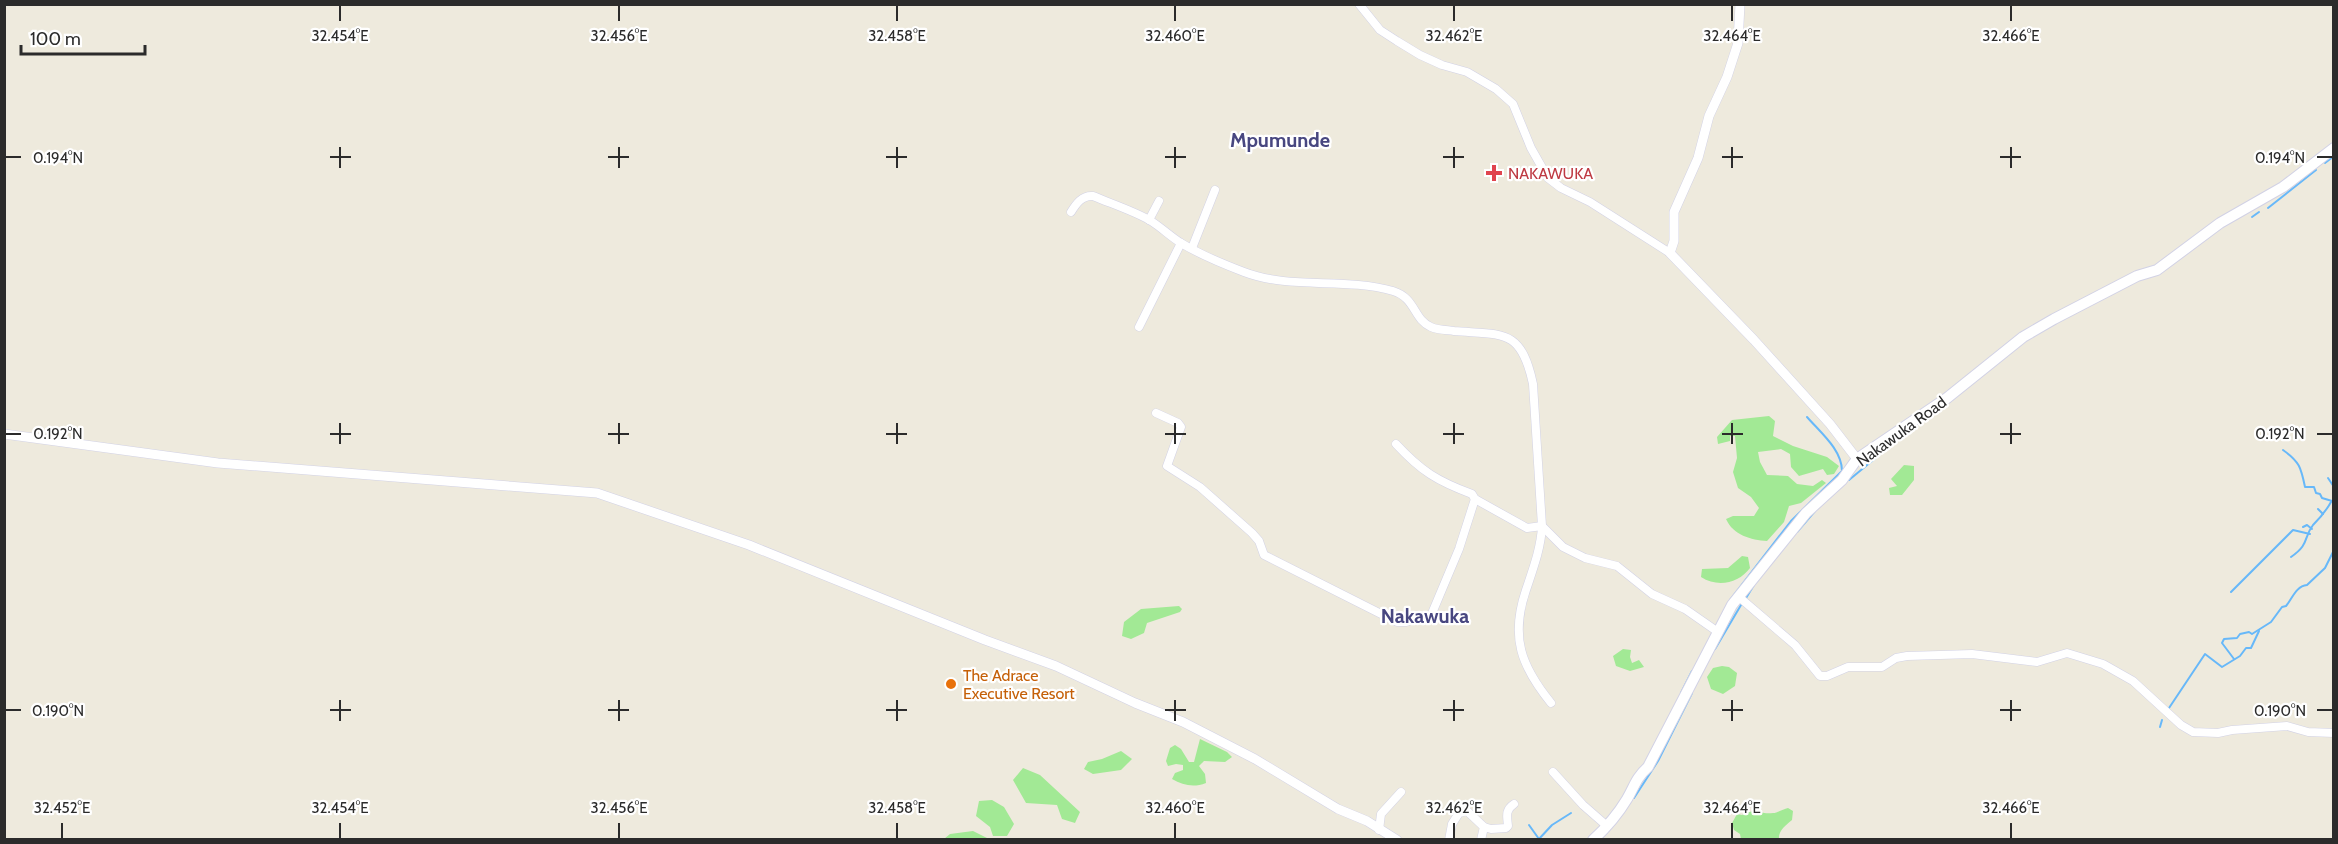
<svg xmlns="http://www.w3.org/2000/svg" width="2338" height="844" viewBox="0 0 2338 844" font-family="Cabin,sans-serif">
<style>
.green{fill:#a2e995}
.lines{fill:none;stroke-linecap:round;stroke-linejoin:round}
.stream{stroke:#67b8f9;stroke-width:2}
.minor-casing{stroke:#d2d2e5;stroke-width:9}
.tertiary-casing{stroke:#d2d2e5;stroke-width:10}
.secondary-casing{stroke:#d2d2e5;stroke-width:12}
.minor{stroke:#fff;stroke-width:8}
.tertiary{stroke:#fff;stroke-width:9}
.secondary{stroke:#fff;stroke-width:10}
.ticks{fill:none;stroke:#2b2b2b;stroke-width:2}
.health-dot{fill:#e0444e;stroke:#fff;stroke-width:2}
.food-dot{fill:#e8710a;stroke:#fff;stroke-width:2}
.labels{text-anchor:middle;stroke-width:4.5;stroke-linejoin:round;paint-order:stroke}
.health-label{font-size:16px;fill:#be3a42;stroke:#fff;text-anchor:start}
.street-label{font-size:16px;fill:#2b2b2b;stroke:#fff}
.food-label{font-size:16px;fill:#c56008;stroke:#fff;text-anchor:start}
.quarter-label{font-size:20px;font-weight:bold;fill:#484780;stroke:#fff}
.ticks-label{font-size:15px;text-anchor:middle;fill:#2b2b2b;stroke:#fff;stroke-width:4.5;stroke-linejoin:round;paint-order:stroke}
</style>
<rect width="100%" height="100%" fill="#eeeadd"/>
<g class="green">
<path d="M1769,416l6,5 -2,15 20,10 34,11 12,9 -5,8 -7,1 -4,-6 -24,7 -8,-9 -1,-13 -9,-5 -23,3 2,10 7,13 21,1 9,8 16,2 9,-6 4,3 -25,20 -12,3 -5,16 -17,19c-16,-1 -34,-6 -41,-22l7,-3h21l5,-8 -8,-11 -13,-9 -5,-16 4,-14 -2,-22h-5v5l-12,3 -1,-7 15,-17z"/>
<path d="M1904,465l10,1v14l-12,15h-12l-1,-7 8,-2 -6,-7z"/>
<path d="M1742,556l6,1 2,11c-11,15 -32,20 -49,9l1,-8 26,-1z"/>
<path d="M1179,606l3,3 -2,3 -33,11 -3,10 -13,6 -9,-3 2,-14 17,-13z"/>
<path d="M1623,649l8,1 -1,7 2,6 7,-3 5,7 -14,4 -14,-5 -3,-10z"/>
<path d="M1722,666l7,1 8,6 -2,13 -12,8 -12,-5 -4,-12 6,-9z"/>
<path d="M1200,739l27,13 5,5 -7,5 -21,-1 -5,5 6,8 1,9c-13,5 -23,2 -34,-4l3,-6 8,-3v-5l-7,-1 -8,2 -2,-5 4,-13 5,-3 6,4 8,13h5z"/>
<path d="M1121,751l11,8 -11,11 -28,4 -9,-5 4,-7 14,-3z"/>
<path d="M1023,768l17,7 40,37 -5,11 -13,-4 -5,-14 -31,-2 -13,-23z"/>
<path d="M992,800l12,7 10,17 -7,12h-14l-3,-9 -14,-11 3,-15z"/>
<path d="M1788,808l5,3 -1,9c-6,5 -14,11 -13,19h-38l-1,-5 -6,-4 -2,-7 5,-9 5,1c15,-8 17,0 31,-2 4,0 10,-4 15,-5z"/>
<path d="M973,831l16,8h-45l6,-5z"/>
</g>
<g class="lines">
<g class="stream">
<path d="M2325,163l9,-7"/>
<path d="M2268,208l48,-38"/>
<path d="M2252,217l7,-5"/>
<path d="M2283,450c17,12 18,18 22,37h9l2,6 4,1 2,4 10,3"/>
<path d="M2328,478l6,9"/>
<path d="M1849,480l35,-29"/>
<path d="M2318,509l5,5"/>
<path d="M2303,527l4,-2 5,4"/>
<path d="M1797,532l18,-21"/>
<path d="M2291,557c19,-13 12,-19 22,-32 7,-7 13,-14 18,-23"/>
<path d="M2231,592l62,-62 17,4"/>
<path d="M1746,598l8,-13"/>
<path d="M1730,600l61,-79 51,-50c0,-21 -21,-38 -35,-54"/>
<path d="M1715,649l26,-44"/>
<path d="M2234,659l-12,-16 2,-4 13,-1 3,-4 9,-2 3,2 19,-12 11,-15 4,-1c6,-7 10,-20 21,-21l18,-17 9,-18"/>
<path d="M1681,693l11,-22"/>
<path d="M2167,711l38,-57 17,13 18,-11 6,-8h5l8,-17"/>
<path d="M2160,727l2,-7"/>
<path d="M1634,798l24,-37 34,-68"/>
<path d="M1529,825l10,14"/>
<path d="M1538,840l14,-15 19,-12"/>
</g>
<g class="minor-casing">
<g id="minor">
<path d="M1359,4l21,26 17,11 23,14 22,10 25,7 29,17 17,15 18,44 17,30 13,10 29,14 80,51"/>
<path d="M1071,212c5,-8 11,-17 22,-16 19,8 41,15 58,25 11,7 20,16 30,22 18,11 42,21 63,29 47,18 100,5 149,19 23,7 20,28 38,36 7,3 16,3 23,4 49,4 67,-3 79,53l9,142c-1,22 -9,43 -16,64 -16,47 -5,76 25,113"/>
<path d="M1149,220l10,-19"/>
<path d="M1192,248l23,-58"/>
<path d="M1139,327l42,-84"/>
<path d="M1156,413l22,10 3,4 -14,39 33,21 52,46 7,8 5,14 133,67h9l12,-4h12l29,-69 16,-50"/>
<path d="M1396,444c25,27 41,37 76,50l3,5 52,29 15,-2 21,21 22,11 32,8 35,28 33,15 33,23"/>
<path d="M1739,597l56,48 25,31h7l21,-9h34l14,-9 11,-2 65,-2 65,8 30,-9 36,11 30,17 48,44 12,7 25,1 14,-3 55,-4 21,6 26,1"/>
<path d="M1553,772l30,33 24,21"/>
<path d="M1484,827l7,2 15,-1 2,-2c-1,-10 -3,-16 6,-22"/>
<path d="M1379,830l2,-16 20,-22"/>
<path d="M1449,840l3,-16 7,-11 8,-2 17,16 -3,13"/>
</g>
</g>
<g class="tertiary-casing">
<g id="tertiary">
<path d="M1740,4l-2,39 -11,34 -18,39 -11,42 -24,54v29l-4,12 84,87 76,84 27,35"/>
<path d="M4,434l214,29 379,30 152,52 236,95 71,26 79,37 48,19 72,37 83,50 29,12 30,19"/>
</g>
</g>
<g class="secondary-casing">
<path id="secondary" d="M1593,840c13,-12 25,-26 34,-41 8,-14 9,-21 21,-32l84,-162 74,-92 36,-33 15,-21 90,-61 76,-61 31,-18 83,-43 20,-6 63,-47 63,-36 51,-39"/>
</g>
<use href="#minor" class="minor"/>
<use href="#tertiary" class="tertiary"/>
<use href="#secondary" class="secondary"/>
</g>
<path class="ticks" d="M340,6v15M619,6v15M897,6v15M1175,6v15M1454,6v15M1732,6v15M2011,6v15M340,147v21M619,147v21M897,147v21M1175,147v21M1454,147v21M1732,147v21M2011,147v21M6,157h15M330,157h21M608,157h21M886,157h21M1165,157h21M1443,157h21M1722,157h21M2000,157h21M2317,157h15M340,423v21M619,423v21M897,423v21M1175,423v21M1454,423v21M1732,423v21M2011,423v21M6,434h15M330,434h21M608,434h21M886,434h21M1165,434h21M1443,434h21M1722,434h21M2000,434h21M2317,434h15M340,700v21M619,700v21M897,700v21M1175,700v21M1454,700v21M1732,700v21M2011,700v21M6,710h15M330,710h21M608,710h21M886,710h21M1165,710h21M1443,710h21M1722,710h21M2000,710h21M2317,710h15M62,823v15M340,823v15M619,823v15M897,823v15M1175,823v15M1454,823v15M1732,823v15M2011,823v15"/>
<path class="health-dot" d="M1491 164h6v6h6v6h-6v6h-6v-6h-6v-6h6z"/>
<circle class="food-dot" cx="951" cy="684" r="6"/>
<g class="labels">
<g class="health-label">
<text x="1508" y="179">NAKAWUKA</text>
</g>
<g class="street-label">
<text transform="translate(1901 431) rotate(-36)" y="6">Nakawuka Road</text>
</g>
<g class="food-label">
<text x="963" y="681">The Adrace<tspan x="963" dy="18">Executive Resort</tspan></text>
</g>
<g class="quarter-label">
<text x="1280" y="147">Mpumunde</text>
<text x="1425" y="623">Nakawuka</text>
</g>
</g>
<g class="ticks-label">
<text x="340" y="41">32.454°E</text>
<text x="619" y="41">32.456°E</text>
<text x="897" y="41">32.458°E</text>
<text x="1175" y="41">32.460°E</text>
<text x="1454" y="41">32.462°E</text>
<text x="1732" y="41">32.464°E</text>
<text x="2011" y="41">32.466°E</text>
<text x="58" y="163">0.194°N</text>
<text x="2280" y="163">0.194°N</text>
<text x="58" y="439">0.192°N</text>
<text x="2280" y="439">0.192°N</text>
<text x="58" y="716">0.190°N</text>
<text x="2280" y="716">0.190°N</text>
<text x="62" y="813">32.452°E</text>
<text x="340" y="813">32.454°E</text>
<text x="619" y="813">32.456°E</text>
<text x="897" y="813">32.458°E</text>
<text x="1175" y="813">32.460°E</text>
<text x="1454" y="813">32.462°E</text>
<text x="1732" y="813">32.464°E</text>
<text x="2011" y="813">32.466°E</text>
</g>
<rect width="2338" height="844" fill="none" stroke="#2b2b2b" stroke-width="12"/>
<path d="M21 45v9h124v-9" fill="none" stroke="#2b2b2b" stroke-width="3"/>
<text x="30" y="45" font-size="18" fill="#2b2b2b" stroke="#ffffff" stroke-width="4.5" paint-order="stroke">100 m</text>
</svg>
